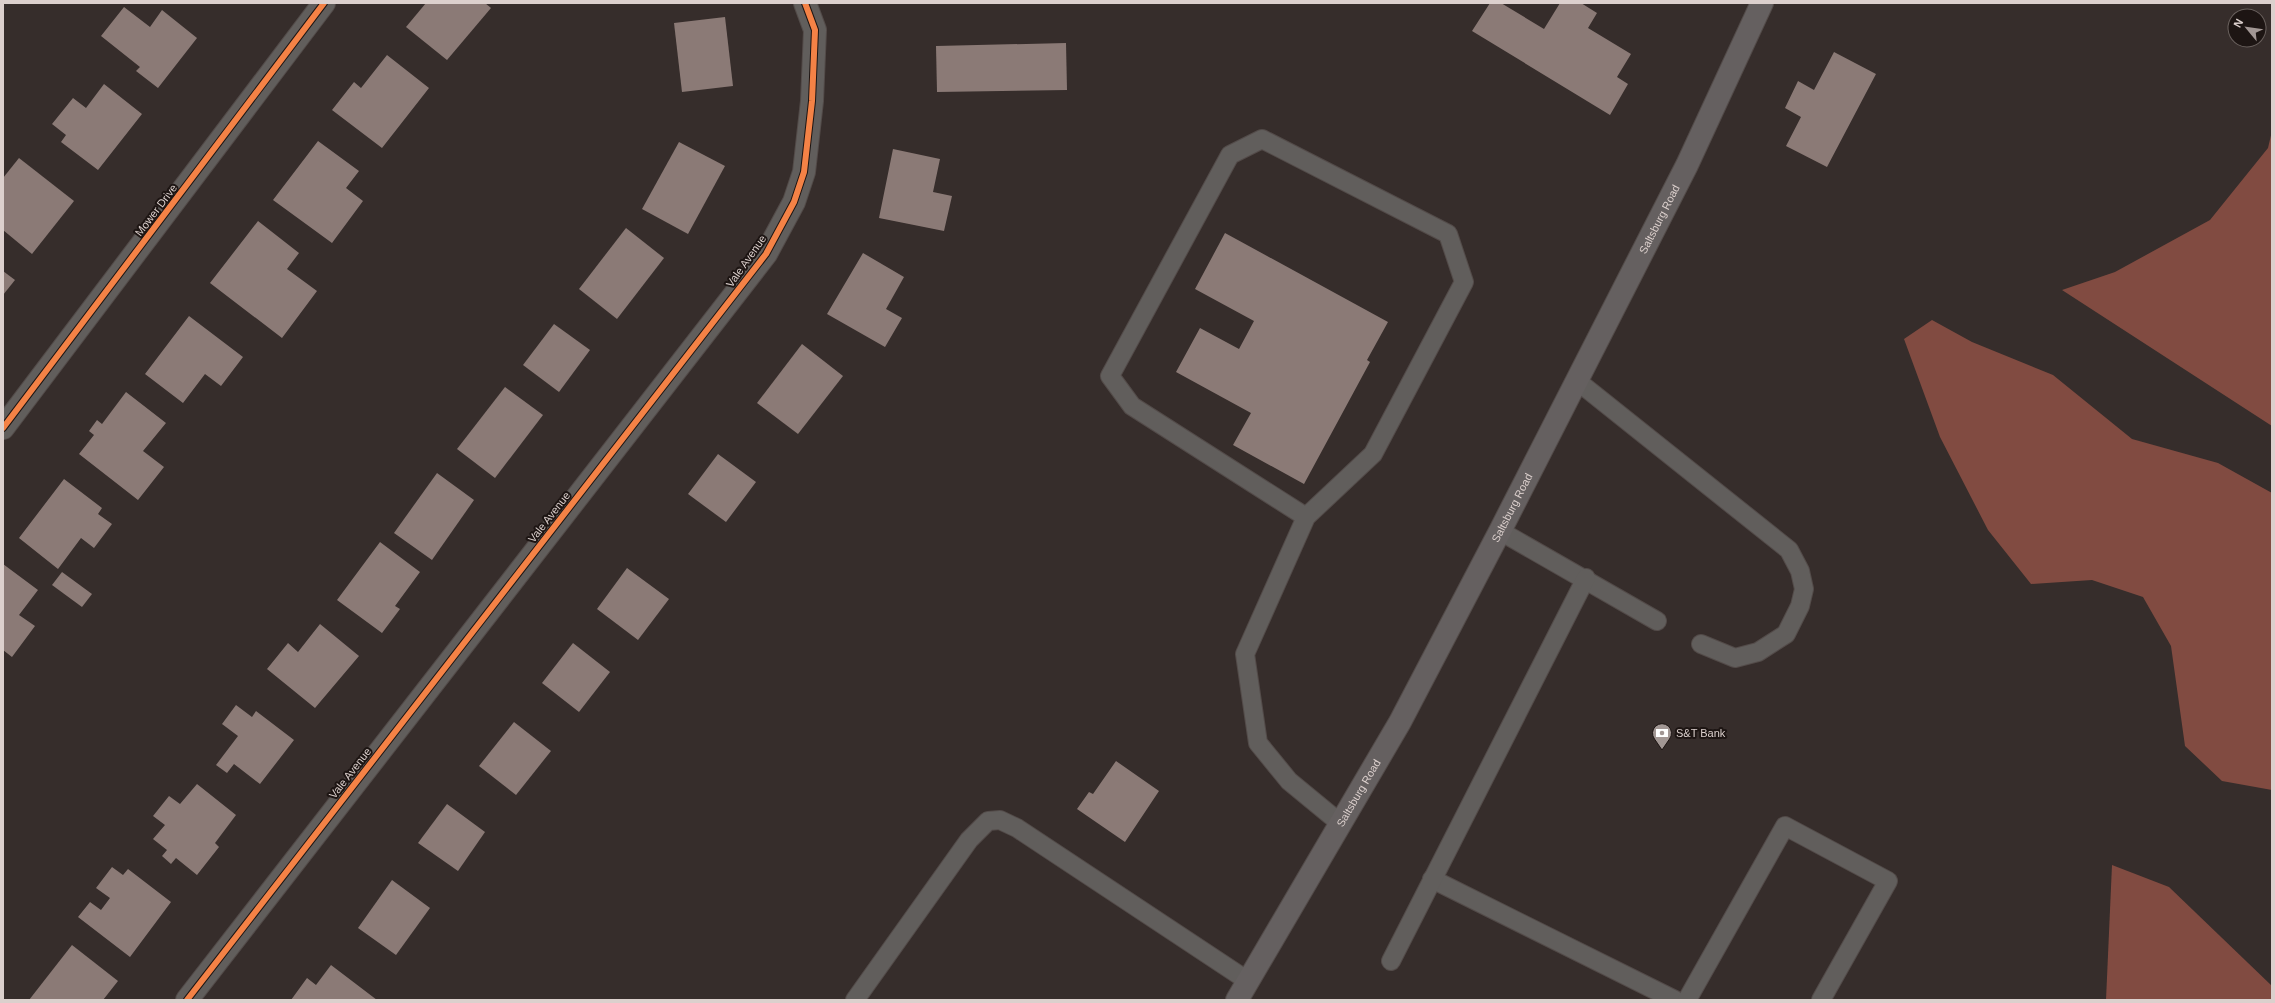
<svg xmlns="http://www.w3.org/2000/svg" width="2275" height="1003" viewBox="0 0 2275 1003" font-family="Arial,sans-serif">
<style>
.forest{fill:#814b41}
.building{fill:#8b7a76}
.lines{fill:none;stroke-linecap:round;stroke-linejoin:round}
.lane-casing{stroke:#534b49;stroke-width:20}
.street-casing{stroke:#534b49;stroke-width:24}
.secondary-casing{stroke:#534b49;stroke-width:24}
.lane{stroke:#615e5c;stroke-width:18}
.street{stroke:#615e5c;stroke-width:22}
.secondary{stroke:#656060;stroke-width:22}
.cycleway-casing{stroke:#1d1513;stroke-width:8}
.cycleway{stroke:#f48246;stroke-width:6}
.labels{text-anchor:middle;stroke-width:4;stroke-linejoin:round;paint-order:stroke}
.street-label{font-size:11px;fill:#dcd0cd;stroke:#1d1513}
.poi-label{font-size:11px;fill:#dcd0cd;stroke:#1d1513;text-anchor:start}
</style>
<rect width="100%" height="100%" fill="#362d2b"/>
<g class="forest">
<path d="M2272,131v295l-210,-136 53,-18 95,-52 58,-72z"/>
<path d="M1932,320l40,22 81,33 79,64 86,24 54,30v297l-50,-9 -37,-35 -14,-100 -28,-49 -51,-17 -61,4 -43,-54 -48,-93 -36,-98z"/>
<path d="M2112,865l57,22 103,99v14h-166z"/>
</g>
<g class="building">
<path d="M426,3h59l6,5 -44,52 -41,-33z"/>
<path d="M1490,3h11l43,26 16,-26h21l16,10 -9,15 43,26 -14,23 11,7 -18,31 -138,-84z"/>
<path d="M124,7l26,20 12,-17 35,28 -39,50 -22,-17 4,-4 -39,-31z"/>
<path d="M725,17l8,69 -51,6 -8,-69z"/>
<path d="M1066,43l1,47 -130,2 -1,-46z"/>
<path d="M1834,52l42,22 -49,93 -41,-21 15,-29 -16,-9 13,-27 16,9z"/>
<path d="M387,55l42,33 -47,60 -50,-38 22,-28 7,6z"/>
<path d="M104,84l38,30 -44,56 -37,-28 5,-7 -14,-11 21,-26 13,10z"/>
<path d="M318,141l41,30 -13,17 17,13 -31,42 -59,-43z"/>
<path d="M679,142l46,24 -37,68 -46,-25z"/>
<path d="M893,149l47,10 -7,33 19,4 -8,35 -65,-13z"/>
<path d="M19,158l55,43 -42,53 -29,-24v-52z"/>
<path d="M258,221l41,32 -12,16 30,22 -35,47 -72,-55z"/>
<path d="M626,228l38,30 -47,61 -38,-30z"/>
<path d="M1225,233l163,89 -21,38 3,2 -66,122 -71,-39 18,-32 -75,-41 24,-44 39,21 15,-28 -59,-32z"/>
<path d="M863,253l41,24 -18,32 16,9 -17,29 -58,-33z"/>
<path d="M3,271l12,9 -12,15z"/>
<path d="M189,316l54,41 -22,29 -16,-12 -22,29 -38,-29z"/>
<path d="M554,324l36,26 -31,42 -36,-27z"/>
<path d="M802,344l41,32 -45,58 -41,-31z"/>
<path d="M505,387l38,28 -48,63 -38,-29z"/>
<path d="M126,392l40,31 -23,28 21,16 -26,33 -59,-46 15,-19 -5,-4 8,-11 5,4z"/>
<path d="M718,454l38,28 -30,40 -38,-28z"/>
<path d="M437,473l37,27 -42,60 -38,-27z"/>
<path d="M64,479l38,29 -4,6 14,10 -18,24 -13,-10 -23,31 -39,-31z"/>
<path d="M380,542l40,30 -25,34 5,3 -18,24 -45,-33z"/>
<path d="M3,564l35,26 -19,25 16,11 -23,31 -9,-7z"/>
<path d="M627,568l42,31 -31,41 -41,-31z"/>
<path d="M62,572l30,22 -10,13 -30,-22z"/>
<path d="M320,624l39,32 -44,52 -48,-39 21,-26 10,9z"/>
<path d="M573,643l37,29 -31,40 -37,-29z"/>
<path d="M236,705l16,12 4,-6 38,29 -34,44 -26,-20 -7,9 -11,-8 22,-29 -16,-12z"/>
<path d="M514,722l37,29 -35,44 -37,-29z"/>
<path d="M1116,761l43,30 -34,51 -48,-33 12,-17 4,2z"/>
<path d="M197,784l39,31 -21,28 4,4 -22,28 -21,-17 -5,6 -9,-8 5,-6 -14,-11 12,-14 -12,-9 16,-20 11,8z"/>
<path d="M447,804l38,28 -27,39 -40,-28z"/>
<path d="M112,867l11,8 5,-6 43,33 -41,55 -52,-40 12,-15 11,8 9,-12 -14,-10z"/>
<path d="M392,880l38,28 -34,47 -38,-27z"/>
<path d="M72,945l46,36 -15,19h-74z"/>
<path d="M331,965l46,35h-86l16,-22 9,7z"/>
</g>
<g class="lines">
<g class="lane-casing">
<g id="lane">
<path d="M1576,380l213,170 11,21 4,18 -4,17 -14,28 -28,18 -23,6 -34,-14"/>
<path d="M1306,517l-174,-111 -22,-30 120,-221 32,-16 186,95 16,48 -91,172 -67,63 -61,137 13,89 31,38 51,42"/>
<path d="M1500,531l157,90"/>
<path d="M1432,879l243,121"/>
<path d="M1391,961l195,-383"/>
<path d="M855,1000l114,-160 19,-19 12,-1 17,8 231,153"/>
<path d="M1687,1000l98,-174 103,55 -67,119"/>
</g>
</g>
<g class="street-casing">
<g id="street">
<path d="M3,428l321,-425"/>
<path d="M187,1000l579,-746 28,-52 10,-30 8,-71 3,-71 -10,-27"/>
</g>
</g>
<g class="secondary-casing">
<g id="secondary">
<path id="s1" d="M1237,1000l163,-278 100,-191 187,-366 75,-162"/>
</g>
</g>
<use href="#lane" class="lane"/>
<use href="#street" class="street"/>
<use href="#secondary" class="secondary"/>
<g class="cycleway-casing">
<g id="cycleway">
<path d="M3,428l321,-425"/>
<path d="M187,1000l579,-746 28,-52 10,-30 8,-71 3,-71 -10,-27"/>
</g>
</g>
<use href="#cycleway" class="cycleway"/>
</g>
<defs>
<g id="bank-pin" transform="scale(1)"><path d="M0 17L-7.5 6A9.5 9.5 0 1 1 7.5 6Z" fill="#a29794" stroke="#1d1513"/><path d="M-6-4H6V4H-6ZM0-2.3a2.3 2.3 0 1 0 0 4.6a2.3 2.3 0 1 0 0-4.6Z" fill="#fff"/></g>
</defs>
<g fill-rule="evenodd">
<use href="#bank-pin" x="1662" y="733"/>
</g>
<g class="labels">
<g class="street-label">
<text transform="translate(156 210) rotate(-53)" y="4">Mower Drive</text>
<text dy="4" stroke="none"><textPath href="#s1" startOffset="888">Saltsburg Road</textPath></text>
<text transform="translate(746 261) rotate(-55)" y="4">Vale Avenue</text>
<text dy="4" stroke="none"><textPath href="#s1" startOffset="564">Saltsburg Road</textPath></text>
<text transform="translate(549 517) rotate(-52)" y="4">Vale Avenue</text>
<text transform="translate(350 773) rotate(-52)" y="4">Vale Avenue</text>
<text dy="4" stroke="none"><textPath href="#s1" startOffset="240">Saltsburg Road</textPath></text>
</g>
<g class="poi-label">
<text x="1676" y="737">S&amp;T Bank</text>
</g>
</g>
<rect width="2275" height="1003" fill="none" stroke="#dcd0cd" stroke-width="8"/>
<g transform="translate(2247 28) rotate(299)"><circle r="19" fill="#1d1513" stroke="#69605d"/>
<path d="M0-3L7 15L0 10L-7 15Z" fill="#a29794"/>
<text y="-6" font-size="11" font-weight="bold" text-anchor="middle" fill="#dcd0cd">N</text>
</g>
</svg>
